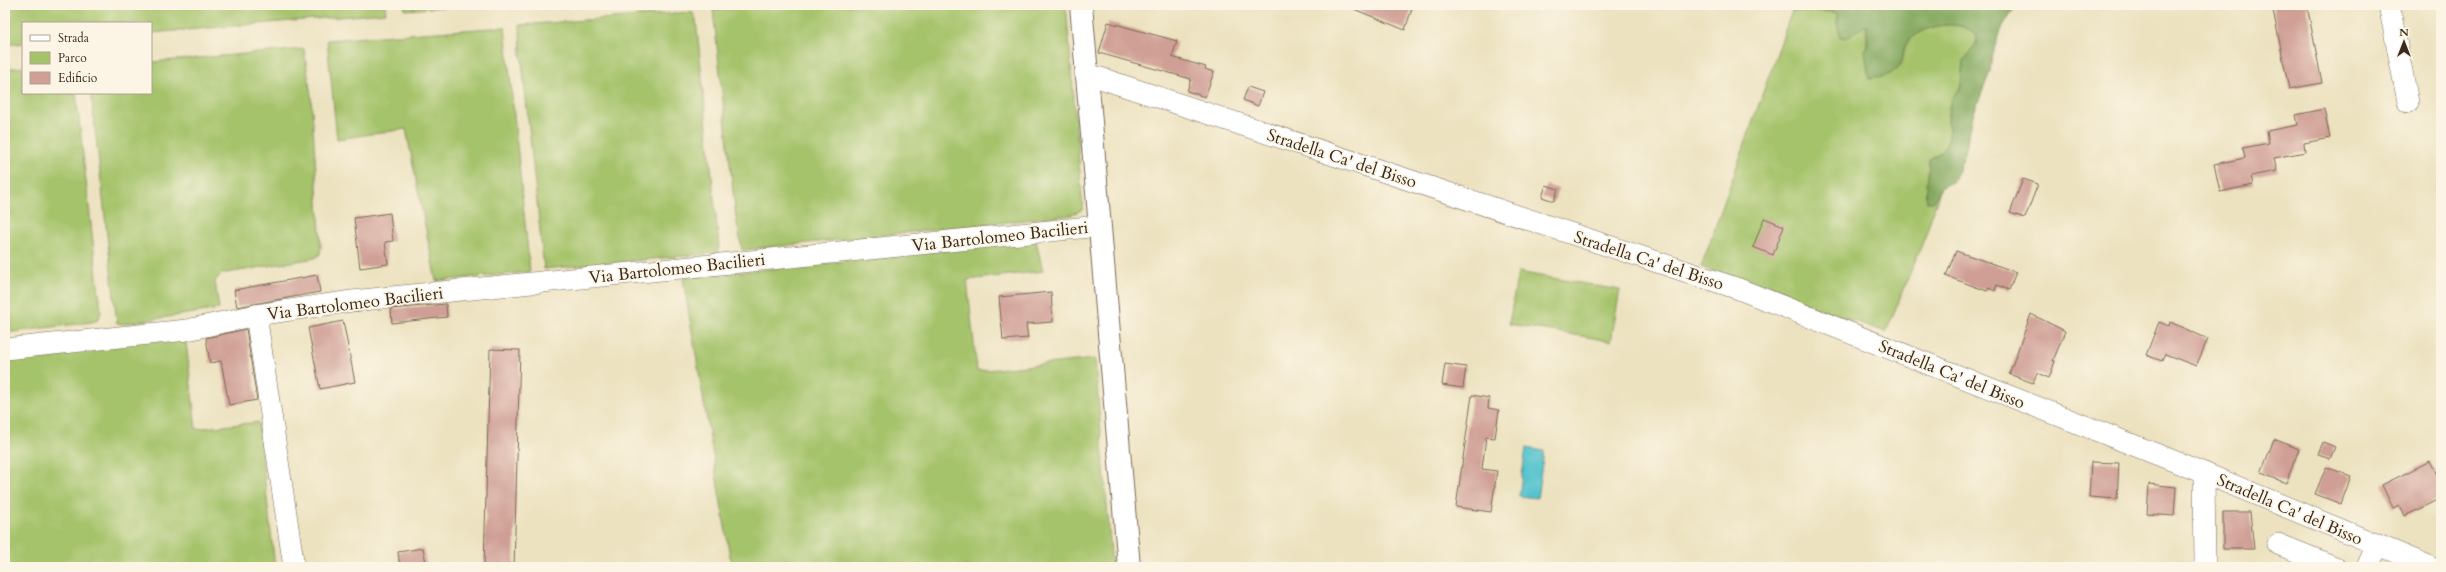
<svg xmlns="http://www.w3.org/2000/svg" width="2446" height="572" viewBox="0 0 2446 572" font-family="Cardo,serif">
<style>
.green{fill:#a5c36b;stroke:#707644}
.forest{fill:#84a95f;stroke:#606a3e}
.water{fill:#57c4ce;stroke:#497776}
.building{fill:#cf9e94}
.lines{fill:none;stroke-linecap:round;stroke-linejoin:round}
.minor-casing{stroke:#796a57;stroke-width:22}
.tertiary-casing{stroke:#796a57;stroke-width:24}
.minor{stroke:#fff;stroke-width:21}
.tertiary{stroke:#fff;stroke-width:22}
.labels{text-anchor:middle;stroke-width:3.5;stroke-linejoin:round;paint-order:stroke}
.street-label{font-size:17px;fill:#3b2a1e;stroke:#fcf5e5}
</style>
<rect width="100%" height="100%" fill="#fcf5e5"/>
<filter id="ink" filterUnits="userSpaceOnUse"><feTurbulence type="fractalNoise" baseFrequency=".025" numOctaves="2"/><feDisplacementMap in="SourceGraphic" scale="8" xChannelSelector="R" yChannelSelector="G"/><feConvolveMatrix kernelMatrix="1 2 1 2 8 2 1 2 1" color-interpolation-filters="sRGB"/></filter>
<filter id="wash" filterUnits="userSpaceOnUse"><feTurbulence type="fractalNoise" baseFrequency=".012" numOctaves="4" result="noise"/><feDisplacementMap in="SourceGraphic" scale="16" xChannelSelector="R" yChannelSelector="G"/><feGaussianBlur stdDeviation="0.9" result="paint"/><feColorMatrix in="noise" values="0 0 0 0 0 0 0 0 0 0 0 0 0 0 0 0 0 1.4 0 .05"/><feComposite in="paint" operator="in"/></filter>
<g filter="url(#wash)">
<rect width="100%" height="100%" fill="#ece2c0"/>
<g class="green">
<path d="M5,5h380l1,8 -235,20v-10h-128v20l-18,2z"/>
<path d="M404,5h69l-68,5z"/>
<path d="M779,5h287l17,204 -11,6 -330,35 -6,-32 -23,-208z"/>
<path d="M1826,10l11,3v11l4,13 6,1 19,-14c2,19 -1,35 3,54l33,-14c1,-6 2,-16 5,-21 15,-18 52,-26 70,-8v10c-17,15 -14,21 -16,40 -1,6 -7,10 -10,16 -10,24 12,41 -22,58v24l-4,12 8,7 8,-15 -16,50 -39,95 -185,-65 91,-256z"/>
<path d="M692,12l4,7 23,228 -2,6 -173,16 -23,-217 -1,-27z"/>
<path d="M505,27l25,245 -94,9 -30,-152 -69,10 -10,-99z"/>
<path d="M304,49l7,47 10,151 -1,7 -5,4 -94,16 -6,7 4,28 -96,15 -6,-1 -26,-230h60v-31z"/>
<path d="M23,67v26h53l25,219 -3,8 -6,2 -87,11v-264z"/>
<path d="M1036,241l7,30 -76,9 10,91 118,-12 17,208h-377l-5,-10 -47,-279z"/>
<path d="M1518,272l102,18 -9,51 -102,-17z"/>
<path d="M185,334l11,95 62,-7 17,145h-270v-214z"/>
</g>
<path class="forest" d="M1780,5h236l-13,21 -11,28 -2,18 -19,48 -6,33 -11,28 -13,6 -8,15h-6c-2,-8 2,-33 2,-43 34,-17 12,-34 22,-58 3,-6 9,-10 10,-16 2,-20 -1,-25 16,-40v-10c-18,-18 -55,-10 -70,8 -8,10 1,20 -17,31 -5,3 -15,3 -21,4l-4,-27 3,-9 -2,-17 -19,13 -6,-1 -4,-13v-11c-19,-5 -41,3 -57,-8z"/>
<path class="water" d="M1526,448l18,3 -7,47 -18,-2z"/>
<g id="blocks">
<g class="building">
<path d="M1344,5h69l-8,25z"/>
<path d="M2272,5h35l15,78 -33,6z"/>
<path d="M1108,22l69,19 -5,16 34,10 -1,2 9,3 -9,25 -18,-6 4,-12 -92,-26z"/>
<path d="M1248,87l15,5 -5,14 -15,-6z"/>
<path d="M2324,109l6,29 -26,5 1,9 -31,6 3,13 -26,5 2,9 -33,7 -6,-28 31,-6 -2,-10 26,-5 -2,-12 31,-6 -2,-10z"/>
<path d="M2023,179l15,5 -13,34 -15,-5z"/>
<path d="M1546,185l12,4 -4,12 -12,-4z"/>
<path d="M390,213l3,28 -8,1 3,22 -28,4 -6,-50z"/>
<path d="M1764,218l20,8 -11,29 -20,-8z"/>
<path d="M1956,251l60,21 -7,18 -12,-5 -2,6 -6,-3 -2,3 -41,-15z"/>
<path d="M317,275l3,17 -83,15 -3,-17z"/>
<path d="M1051,292l2,30 -27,2 2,14 -25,2 -4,-43z"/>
<path d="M446,304l1,13 -55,6 -1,-14z"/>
<path d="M2031,314l34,17 -12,30h2l-6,17 -12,-5 -4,10 -24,-9z"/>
<path d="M343,321l12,61 -35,7 -12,-61z"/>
<path d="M2159,322l10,4 1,-4 38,17 -12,27 -31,-12 -3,7 -16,-6z"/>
<path d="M246,329l11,71 -28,5 -8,-44 -11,2 -4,-25z"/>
<path d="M490,349l30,1 -6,217h-30z"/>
<path d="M1445,364l21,3 -3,21 -21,-3z"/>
<path d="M1472,395l17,3 -1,10 11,2 -4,28 -9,-1 -4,32 15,2 -6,41 -35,-5z"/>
<path d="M2274,439l25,10 -13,34 -25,-10z"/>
<path d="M2323,442l12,5 -5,12 -12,-4z"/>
<path d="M2430,461l11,21v16l-36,18 -6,-11 -6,3 -11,-23z"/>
<path d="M2091,462l28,1 -2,36 -28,-2z"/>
<path d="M2326,467l25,9 -10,28 -26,-10z"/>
<path d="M2149,484l27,3 -2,29 -27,-2z"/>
<path d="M2223,512h27l4,37h-31z"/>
<path d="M423,548l4,19h-27l-2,-15z"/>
</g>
</g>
</g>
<g filter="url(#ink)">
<use href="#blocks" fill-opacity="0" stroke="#796a57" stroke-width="1"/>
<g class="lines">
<g class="minor-casing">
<g id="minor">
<path d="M2389,5l19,97"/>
<path d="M1085,73l654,216 465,184 227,94"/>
<path d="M256,315l38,252"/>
<path d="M5,349l182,-19 69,-15 96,-14 747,-75"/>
<path d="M2204,473l1,90"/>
<path d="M2278,544l57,23"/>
<path d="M2367,567l10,-22"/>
</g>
</g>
<g class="tertiary-casing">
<path id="tertiary" d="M1081,5l48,562"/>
</g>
<use href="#minor" class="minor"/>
<use href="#tertiary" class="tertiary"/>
</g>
</g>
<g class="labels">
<g class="street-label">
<text transform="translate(1342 158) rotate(18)" y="6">Stradella Ca' del Bisso</text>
<text transform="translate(1000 236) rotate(-6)" y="6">Via Bartolomeo Bacilieri</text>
<text transform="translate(1649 260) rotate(18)" y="6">Stradella Ca' del Bisso</text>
<text transform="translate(677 268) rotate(-6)" y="6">Via Bartolomeo Bacilieri</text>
<text transform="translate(355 303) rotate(-7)" y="6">Via Bartolomeo Bacilieri</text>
<text transform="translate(1952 374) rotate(22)" y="6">Stradella Ca' del Bisso</text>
<text transform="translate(2290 509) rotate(23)" y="6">Stradella Ca' del Bisso</text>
</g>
</g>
<rect width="2446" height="572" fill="none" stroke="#fcf5e5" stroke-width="20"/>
<rect x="22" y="22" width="130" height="72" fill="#fcf5e5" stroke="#afa495"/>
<rect x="30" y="35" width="20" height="6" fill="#ffffff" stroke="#afa495"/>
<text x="58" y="42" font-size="12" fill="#3b2a1e">Strada</text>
<rect x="30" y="52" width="20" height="12" fill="#a5c36b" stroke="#afa495"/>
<text x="58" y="62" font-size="12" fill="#3b2a1e">Parco</text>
<rect x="30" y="72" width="20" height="12" fill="#cf9e94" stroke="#afa495"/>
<text x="58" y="82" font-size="12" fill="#3b2a1e">Edificio</text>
<g transform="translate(2404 42)" stroke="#fcf5e5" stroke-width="3" paint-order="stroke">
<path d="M0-3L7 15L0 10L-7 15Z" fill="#3b2a1e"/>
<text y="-6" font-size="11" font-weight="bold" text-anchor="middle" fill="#3b2a1e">N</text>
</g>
</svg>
